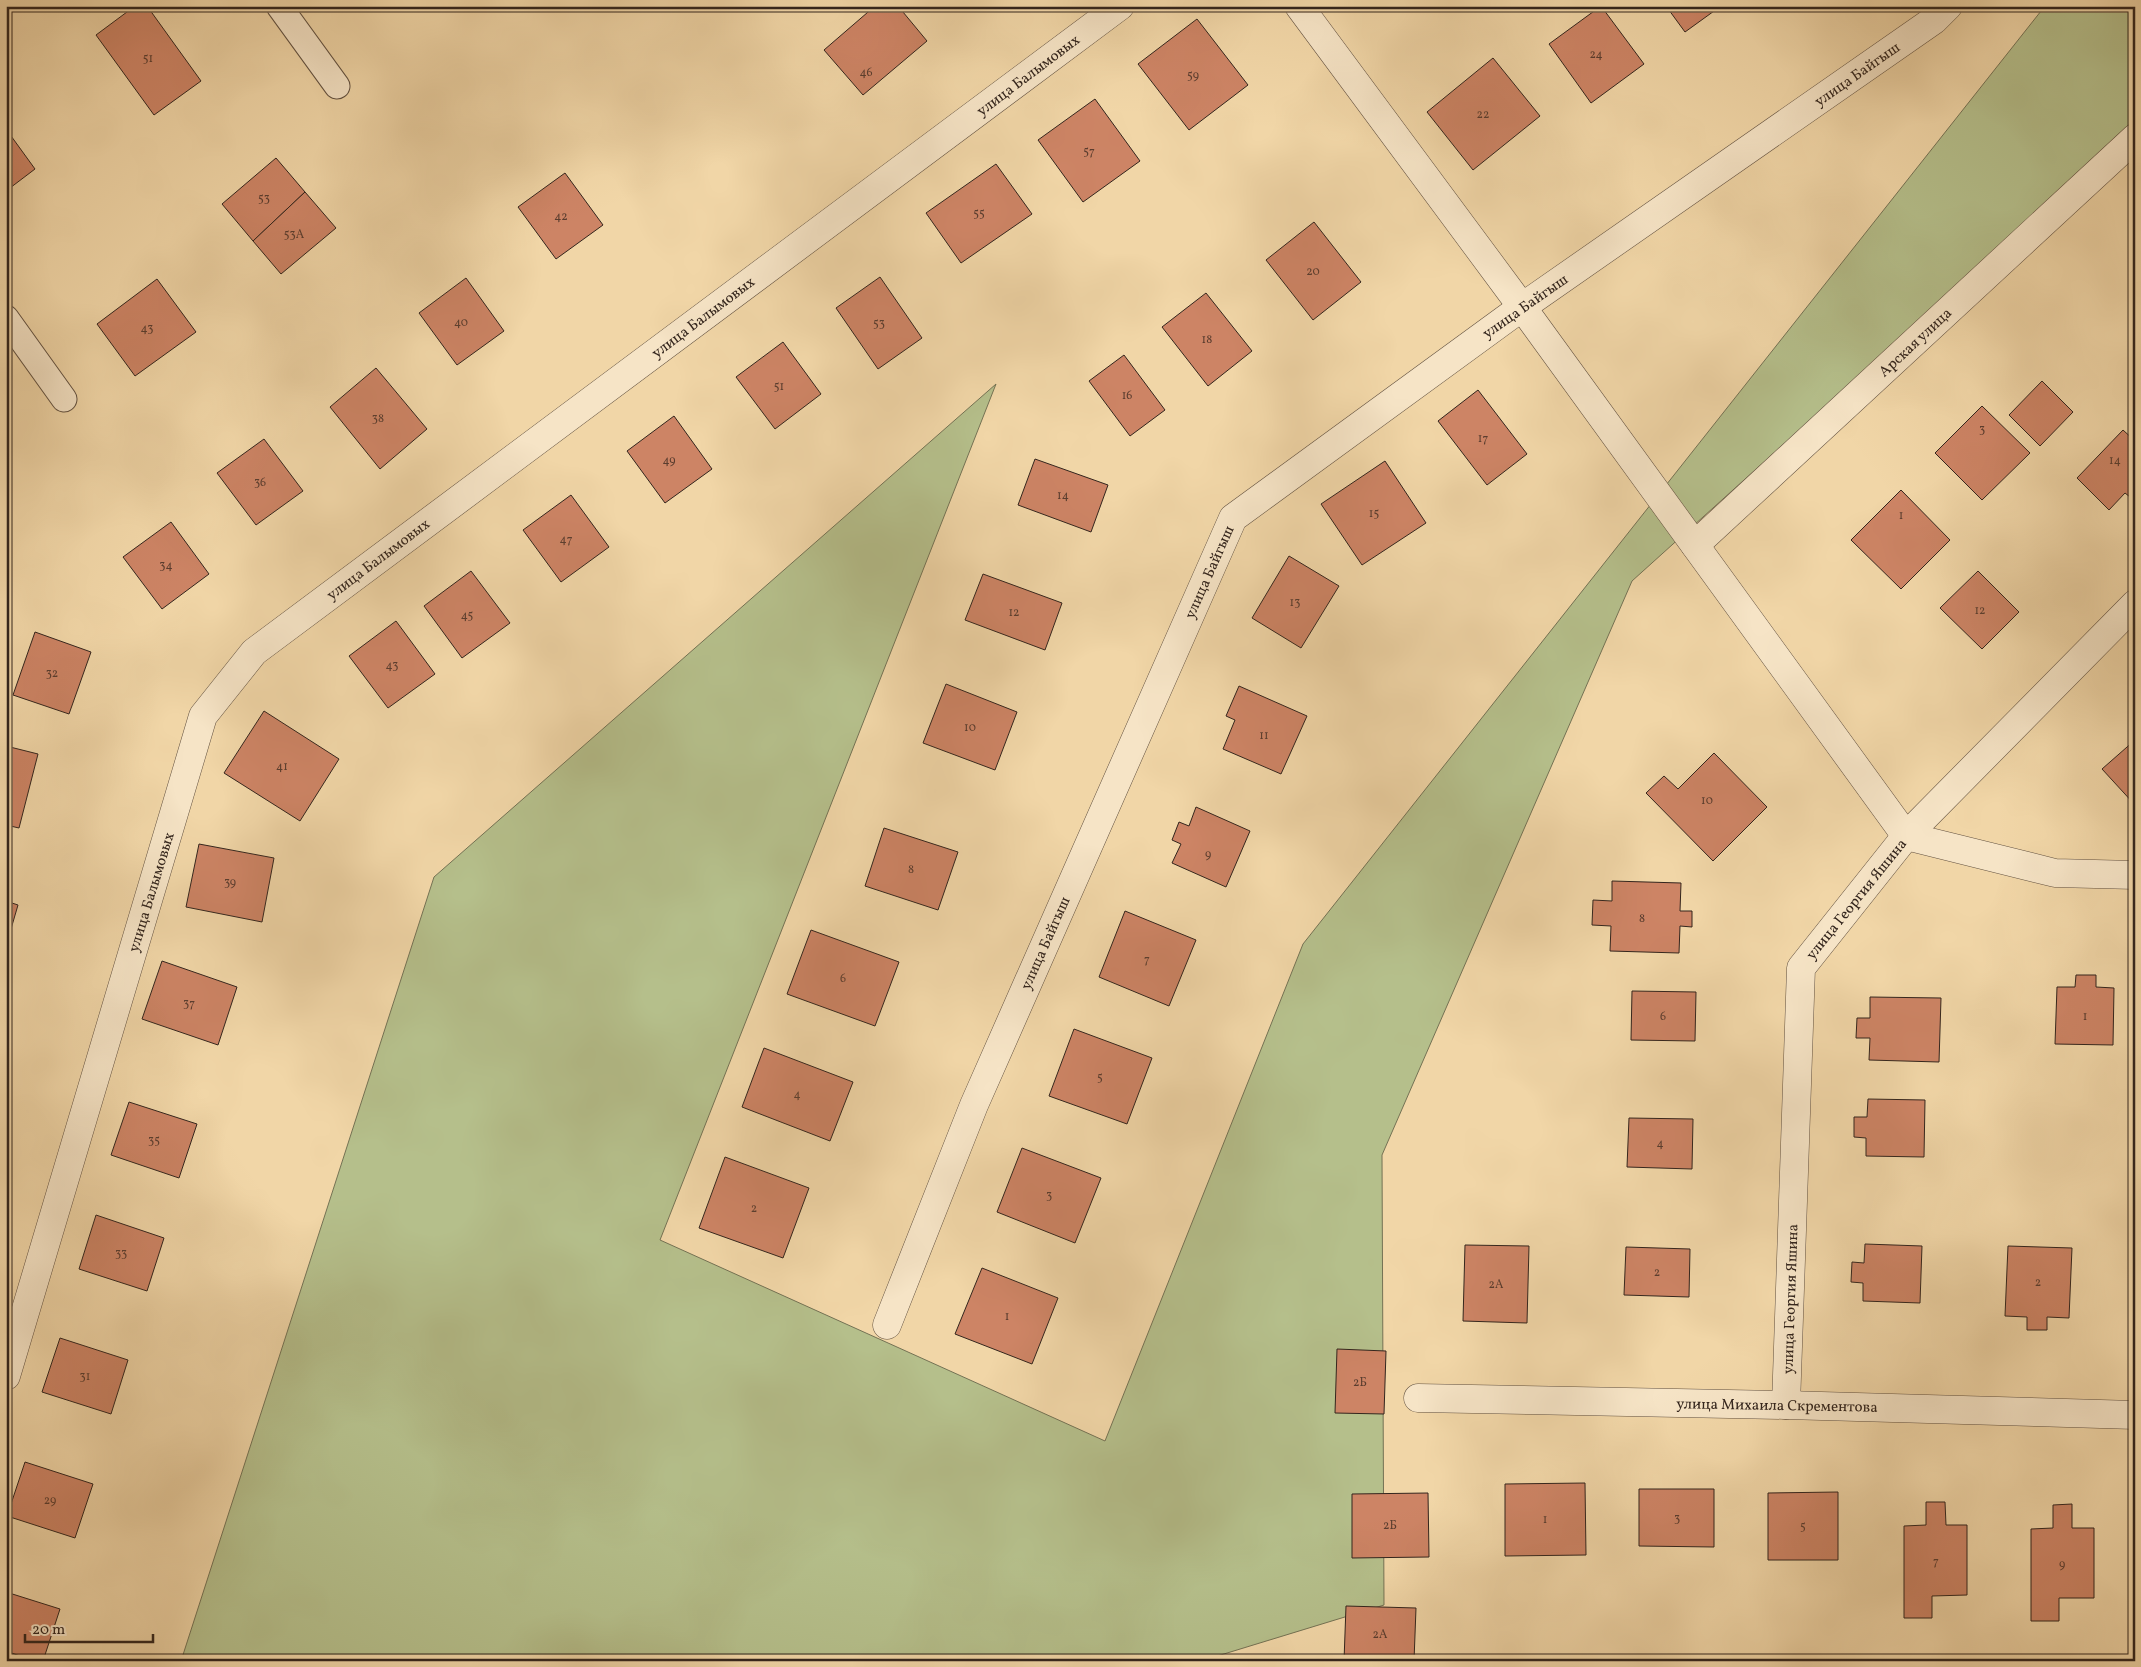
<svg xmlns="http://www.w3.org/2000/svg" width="2141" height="1667" viewBox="0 0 2141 1667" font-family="Vollkorn,serif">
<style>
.green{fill:#b5bf8b;stroke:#747254}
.building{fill:#cd8465;stroke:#33251d}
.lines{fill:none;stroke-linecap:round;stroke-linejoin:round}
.lane-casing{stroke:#625140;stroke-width:27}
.street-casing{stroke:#625140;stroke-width:29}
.lane{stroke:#f6e4c6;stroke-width:25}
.street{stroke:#f6e4c6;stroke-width:28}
.labels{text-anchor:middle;stroke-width:4.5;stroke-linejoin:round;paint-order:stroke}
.number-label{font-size:12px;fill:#5a3d2f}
.street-label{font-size:15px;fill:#33251d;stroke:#f6e4c6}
</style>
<rect width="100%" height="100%" fill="#f1d6a7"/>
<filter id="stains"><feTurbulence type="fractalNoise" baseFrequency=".004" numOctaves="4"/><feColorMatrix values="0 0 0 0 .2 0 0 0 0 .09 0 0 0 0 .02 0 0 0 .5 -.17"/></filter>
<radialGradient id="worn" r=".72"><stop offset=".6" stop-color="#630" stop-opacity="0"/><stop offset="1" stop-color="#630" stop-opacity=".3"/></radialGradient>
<path class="green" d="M2045,6h90v113l-300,279 -203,183 -250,574 2,450 -183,56h-1020l253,-784 562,-493 -336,856 445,201 198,-497z"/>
<g class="building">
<path d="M135,6h12l54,75 -47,34 -58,-80z"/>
<path d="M875,6h23l29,35 -64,54 -39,-45z"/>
<path d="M1601,6l43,58 -53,39 -42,-59z"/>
<path d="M1666,6h55l-36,26z"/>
<path d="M1197,19l51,66 -59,45 -51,-66z"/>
<path d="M1493,58l47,58 -67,54 -46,-58z"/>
<path d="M1095,99l45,62 -57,41 -45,-62z"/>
<path d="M6,129l29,40 -29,22z"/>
<path d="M276,158l29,34 -52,49 -31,-37z"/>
<path d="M996,164l36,50 -71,49 -35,-50z"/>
<path d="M565,173l38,52 -47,34 -38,-52z"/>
<path d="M305,192l31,36 -55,46 -28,-33z"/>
<path d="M1314,222l47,60 -48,38 -47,-60z"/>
<path d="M880,277l42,61 -44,31 -42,-61z"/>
<path d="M466,278l38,53 -47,34 -38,-52z"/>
<path d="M157,279l39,53 -61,44 -38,-52z"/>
<path d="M1206,293l46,58 -44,35 -46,-59z"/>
<path d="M783,342l38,52 -46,35 -39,-52z"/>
<path d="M1124,355l41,55 -35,26 -41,-55z"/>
<path d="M376,368l51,61 -47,40 -50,-62z"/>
<path d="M2042,381l31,31 -33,34 -31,-31z"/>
<path d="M1478,390l49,64 -40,31 -49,-64z"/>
<path d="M1982,406l48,47 -48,47 -47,-47z"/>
<path d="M674,416l38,53 -47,34 -38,-52z"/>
<path d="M2123,430l12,11v60l-10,-8 -16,17 -32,-32z"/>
<path d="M264,439l39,52 -47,34 -39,-52z"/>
<path d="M1035,459l73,26 -17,47 -73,-27z"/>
<path d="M1385,461l41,62 -64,42 -41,-61z"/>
<path d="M1901,490l49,50 -49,49 -50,-49z"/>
<path d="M571,495l38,52 -48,35 -38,-52z"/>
<path d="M171,522l38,52 -47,35 -39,-52z"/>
<path d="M1289,556l50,30 -38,62 -49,-30z"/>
<path d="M471,571l39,52 -48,35 -38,-52z"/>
<path d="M1978,571l41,41 -37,37 -42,-41z"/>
<path d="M983,574l79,29 -17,47 -80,-30z"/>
<path d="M396,621l39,53 -47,34 -39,-52z"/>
<path d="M35,632l56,20 -22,62 -56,-19z"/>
<path d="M946,684l71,28 -22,58 -72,-27z"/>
<path d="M1239,686l68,30 -26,58 -58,-25 12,-29 -9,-4z"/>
<path d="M264,711l75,48 -39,62 -76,-48z"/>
<path d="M2135,740v65l-33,-36z"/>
<path d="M6,746l32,8 -19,74 -13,-3z"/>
<path d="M1714,753l53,54 -54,54 -67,-68 18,-17 14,13z"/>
<path d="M1196,807l54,24 -24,56 -54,-24 9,-19 -9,-4 7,-18 10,4z"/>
<path d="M884,828l74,24 -20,58 -73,-24z"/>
<path d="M199,844l75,14 -12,64 -76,-15z"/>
<path d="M1612,881l69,2 -1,28h12v16l-12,-1 -1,27 -69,-2 1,-25 -19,-1 1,-25 19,1z"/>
<path d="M6,901l12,4 -12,41z"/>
<path d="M1125,911l71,29 -27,66 -70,-29z"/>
<path d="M811,930l88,32 -24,64 -88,-32z"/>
<path d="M162,961l75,26 -19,58 -76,-26z"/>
<path d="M2076,975h20v12l18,1 -1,57 -58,-1 2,-57h18z"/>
<path d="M1632,991l64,1 -1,49 -64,-1z"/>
<path d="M1870,997l71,1 -2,64 -70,-2 1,-22h-14l1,-20h13z"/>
<path d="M1074,1029l78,29 -25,66 -78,-28z"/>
<path d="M764,1048l89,34 -23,59 -88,-34z"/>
<path d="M1868,1099l57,1 -1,57 -58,-1v-18l-12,-1v-20h13z"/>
<path d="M129,1102l68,22 -18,54 -68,-23z"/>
<path d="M1629,1118l64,1 -1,50 -65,-2z"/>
<path d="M1022,1148l79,30 -26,65 -78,-31z"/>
<path d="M725,1157l84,31 -26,70 -84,-30z"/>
<path d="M96,1215l68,23 -17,53 -68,-22z"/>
<path d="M1865,1244l57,2 -2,57 -57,-2v-18l-12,-1 1,-20 12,1z"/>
<path d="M1465,1245l64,1 -2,77 -64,-2z"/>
<path d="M2008,1246l64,2 -3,70 -22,-1v13h-20v-13l-22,-1z"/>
<path d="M1626,1247l64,2 -1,48 -65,-2z"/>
<path d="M982,1268l76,30 -26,66 -77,-30z"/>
<path d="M60,1338l68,22 -17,54 -69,-22z"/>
<path d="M1337,1349l49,2 -2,63 -49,-1z"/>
<path d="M25,1462l68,22 -18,54 -68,-22z"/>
<path d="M1585,1483l1,72 -81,1v-72z"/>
<path d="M1639,1489h75v58l-75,-1z"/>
<path d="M1838,1492v68h-70v-67z"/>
<path d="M1428,1493l1,64 -77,1v-64z"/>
<path d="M1926,1502h19l1,23h21v70l-35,1v22h-28v-92l22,-1z"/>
<path d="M2072,1504v24h22v70h-35v23h-28v-92l22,-1v-23z"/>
<path d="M6,1592l54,17 -17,52h-9l-28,-10z"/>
<path d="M1346,1606l70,2 -2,53h-70z"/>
</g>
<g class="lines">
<g class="lane-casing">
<g id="lane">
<path d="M279,6l58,80"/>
<path d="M6,318l58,81"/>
</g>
</g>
<g class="street-casing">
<g id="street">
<path d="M1299,6l223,301 384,529"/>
<path d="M1695,545l440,-407"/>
<path d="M1906,836l149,37 80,2"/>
<path d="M887,1325l87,-220 259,-587 289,-211 412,-287 14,-14"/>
<path d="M6,1376l197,-660 51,-64 866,-646"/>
<path d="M1418,1398l368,7 349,10"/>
<path d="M1786,1405l15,-437 105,-132 229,-232"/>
</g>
</g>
<use href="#lane" class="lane"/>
<use href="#street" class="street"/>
</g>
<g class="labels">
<g class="number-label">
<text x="1596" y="58">24</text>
<text x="148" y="62">51</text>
<text x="866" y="76">46</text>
<text x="1193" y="79">59</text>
<text x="1483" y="118">22</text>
<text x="1089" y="155">57</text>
<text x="264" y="202">53</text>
<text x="979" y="217">55</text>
<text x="561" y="220">42</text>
<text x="294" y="238">53А</text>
<text x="1313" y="275">20</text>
<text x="461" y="326">40</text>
<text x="879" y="327">53</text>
<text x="147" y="332">43</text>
<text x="1207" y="343">18</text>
<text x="779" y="390">51</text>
<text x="1127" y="399">16</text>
<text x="378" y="422">38</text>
<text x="1982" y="433">3</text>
<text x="1483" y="442">17</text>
<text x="669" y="464">49</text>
<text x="2115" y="464">14</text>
<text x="260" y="486">36</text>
<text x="1063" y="499">14</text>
<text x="1374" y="517">15</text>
<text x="1901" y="519">1</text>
<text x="566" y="543">47</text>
<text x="166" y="569">34</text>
<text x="1295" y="606">13</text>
<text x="1980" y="614">12</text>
<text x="1014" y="616">12</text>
<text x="467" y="619">45</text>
<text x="392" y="669">43</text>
<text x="52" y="677">32</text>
<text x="970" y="731">10</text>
<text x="1264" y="739">11</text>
<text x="282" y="770">41</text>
<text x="1707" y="804">10</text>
<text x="1208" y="858">9</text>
<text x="911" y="873">8</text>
<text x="230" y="886">39</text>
<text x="1642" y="922">8</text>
<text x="1147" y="963">7</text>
<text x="843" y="982">6</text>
<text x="189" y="1007">37</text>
<text x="1663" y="1020">6</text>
<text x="2085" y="1020">1</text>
<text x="1100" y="1081">5</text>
<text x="797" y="1098">4</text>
<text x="154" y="1144">35</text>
<text x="1660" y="1147">4</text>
<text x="1049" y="1199">3</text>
<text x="754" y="1212">2</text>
<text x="121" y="1257">33</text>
<text x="1657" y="1276">2</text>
<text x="2038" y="1286">2</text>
<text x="1496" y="1288">2А</text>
<text x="1007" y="1320">1</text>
<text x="85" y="1380">31</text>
<text x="1360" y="1386">2Б</text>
<text x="50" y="1504">29</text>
<text x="1677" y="1522">3</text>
<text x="1545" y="1523">1</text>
<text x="1390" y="1529">2Б</text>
<text x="1803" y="1530">5</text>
<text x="1936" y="1565">7</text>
<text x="2062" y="1568">9</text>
<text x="1380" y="1638">2А</text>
</g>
<g class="street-label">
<text transform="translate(1857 74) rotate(-35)" y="5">улица Байгыш</text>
<text transform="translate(1028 75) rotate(-37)" y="5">улица Балымовых</text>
<text transform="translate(1525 306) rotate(-35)" y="5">улица Байгыш</text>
<text transform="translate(703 317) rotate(-37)" y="5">улица Балымовых</text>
<text transform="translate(1915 342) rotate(-43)" y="5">Арская улица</text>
<text transform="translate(378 559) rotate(-37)" y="5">улица Балымовых</text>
<text transform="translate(1209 572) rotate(-66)" y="5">улица Байгыш</text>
<text transform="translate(151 892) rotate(-73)" y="5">улица Балымовых</text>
<text transform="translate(1856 899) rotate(-51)" y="5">улица Георгия Яшина</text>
<text transform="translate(1045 943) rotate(-66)" y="5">улица Байгыш</text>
<text transform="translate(1790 1299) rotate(-88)" y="5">улица Георгия Яшина</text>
<text transform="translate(1777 1405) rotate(1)" y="5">улица Михаила Скрементова</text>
</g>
</g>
<rect width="2141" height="1667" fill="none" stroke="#f1d6a7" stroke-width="25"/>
<rect x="8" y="8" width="2126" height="1652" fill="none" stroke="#33251d" stroke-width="2.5"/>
<rect x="12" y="12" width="2116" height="1642" fill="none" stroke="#33251d"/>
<path d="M25 1634v8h128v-8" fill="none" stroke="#33251d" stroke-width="2.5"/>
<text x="32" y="1634" font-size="15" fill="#33251d" stroke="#f6e4c6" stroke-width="4" paint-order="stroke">20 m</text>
<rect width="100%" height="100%" filter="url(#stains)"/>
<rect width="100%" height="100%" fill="url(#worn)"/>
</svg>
